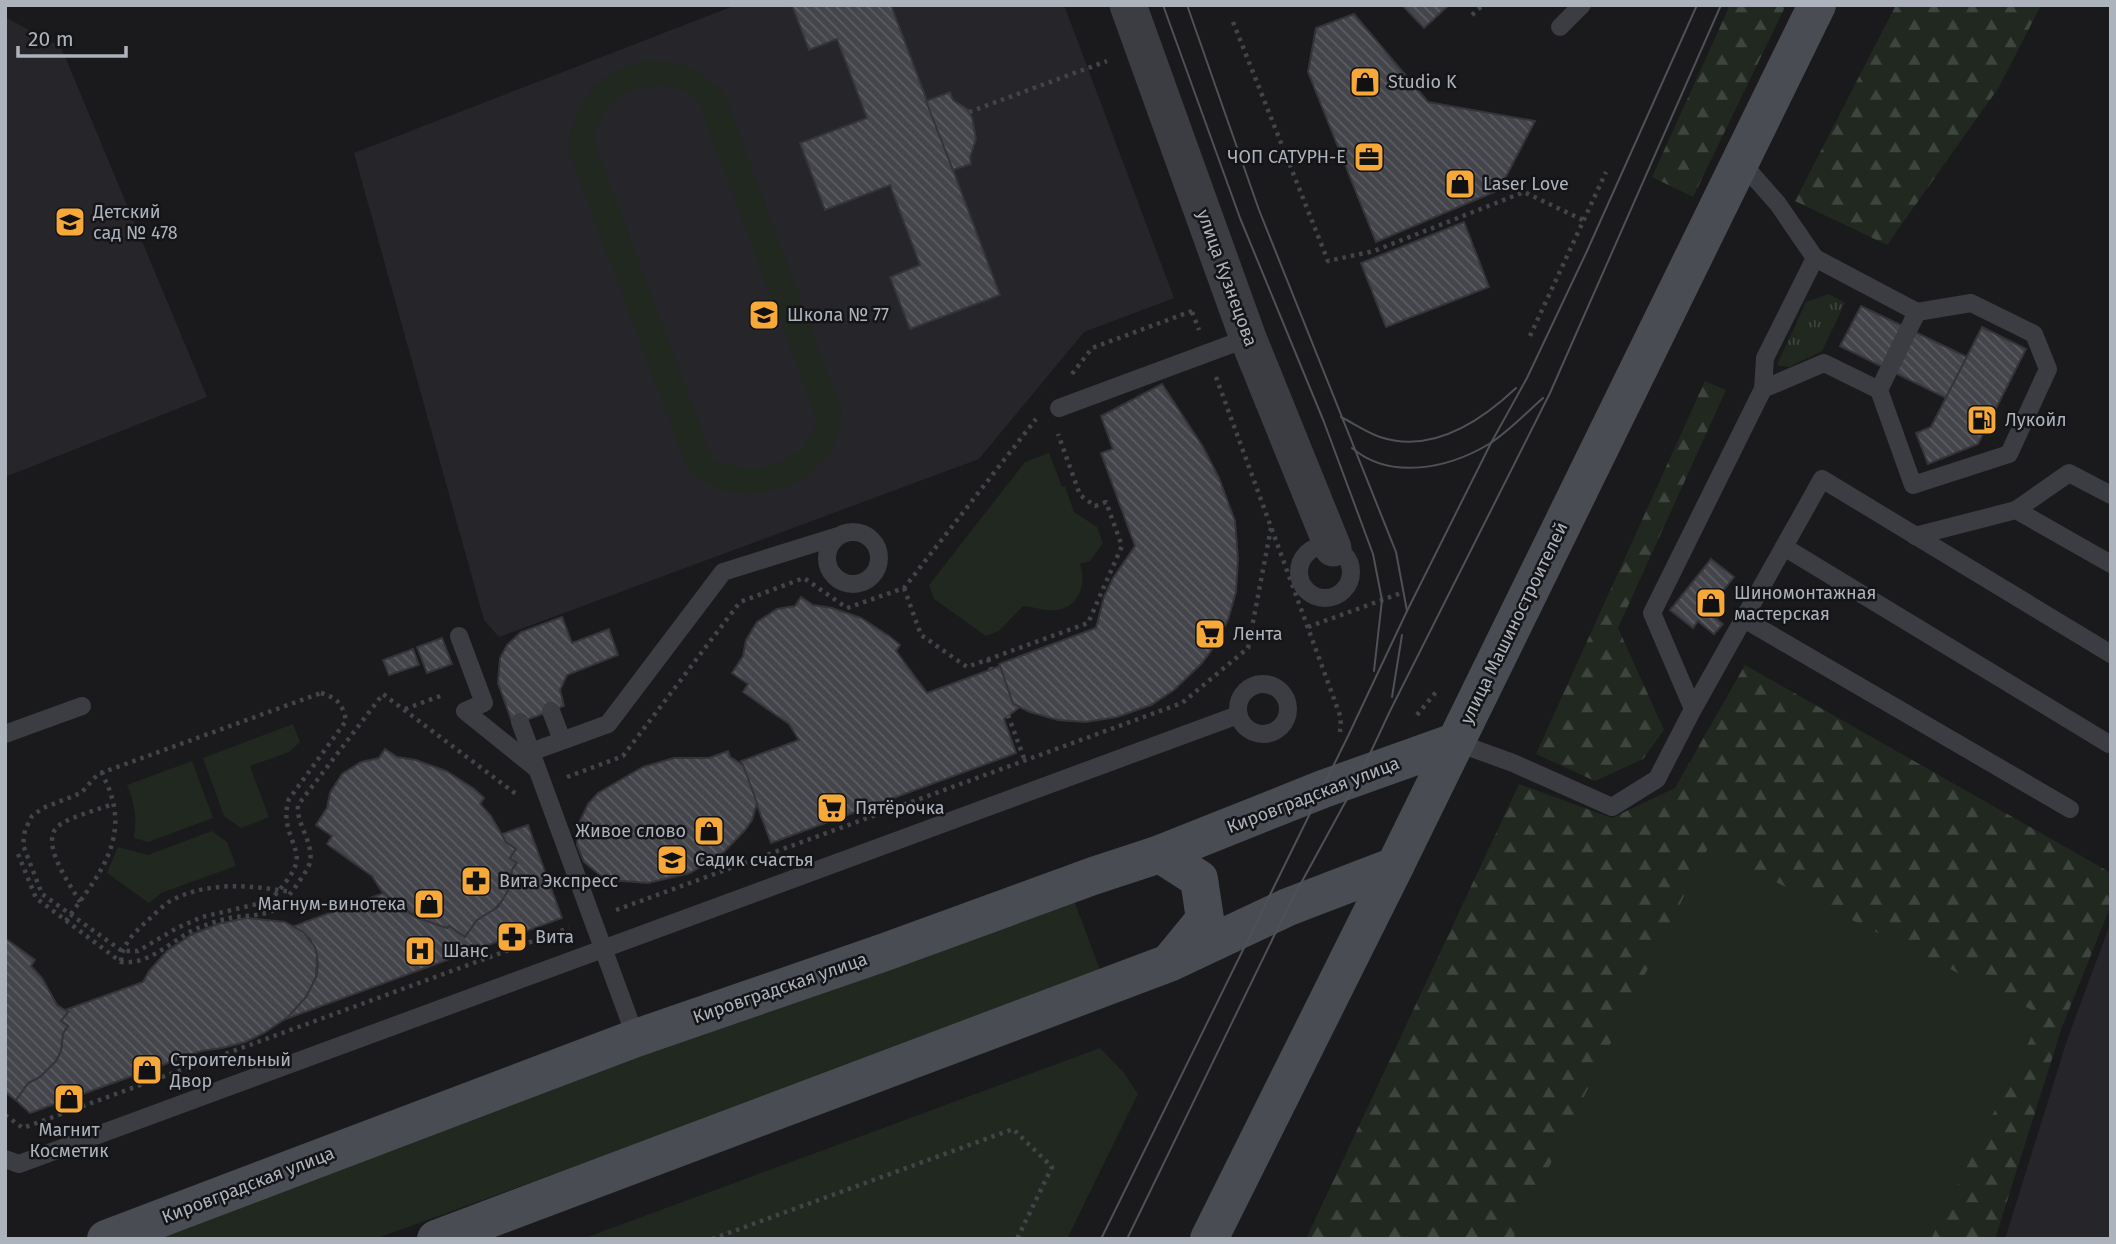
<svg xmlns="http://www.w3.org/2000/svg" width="2116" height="1244" viewBox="0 0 2116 1244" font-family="'Fira Sans',sans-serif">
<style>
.built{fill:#26262a}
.grass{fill:url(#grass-tufts)}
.forest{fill:url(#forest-firs)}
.park{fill:#202820;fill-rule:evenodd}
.building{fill:url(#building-back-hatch);stroke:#343439;stroke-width:2}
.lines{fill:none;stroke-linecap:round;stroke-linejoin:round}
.path{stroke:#414449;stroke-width:4.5;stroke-dasharray:3.5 5;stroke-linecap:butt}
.service{stroke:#3b3d42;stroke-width:18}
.minor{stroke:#3b3d42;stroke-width:37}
.secondary{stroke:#494c52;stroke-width:38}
.tram{stroke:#4e5157;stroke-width:2}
.labels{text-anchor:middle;stroke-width:5;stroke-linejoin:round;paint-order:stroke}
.poi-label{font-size:18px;fill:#adb3bc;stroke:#151518;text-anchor:start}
.street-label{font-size:18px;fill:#adb3bc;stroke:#151518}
</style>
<defs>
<pattern id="grass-tufts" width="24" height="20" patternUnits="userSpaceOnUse" patternTransform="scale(1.75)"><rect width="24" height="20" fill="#202820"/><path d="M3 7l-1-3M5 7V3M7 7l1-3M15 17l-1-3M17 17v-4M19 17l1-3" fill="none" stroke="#3e453e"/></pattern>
<pattern id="forest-firs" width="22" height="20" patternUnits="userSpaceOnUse" patternTransform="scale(1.75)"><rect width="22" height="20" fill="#202820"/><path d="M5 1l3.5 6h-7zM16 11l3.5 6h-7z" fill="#3e453e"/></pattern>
<pattern id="building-back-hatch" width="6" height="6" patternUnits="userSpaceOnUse" patternTransform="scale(1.75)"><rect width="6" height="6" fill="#44454a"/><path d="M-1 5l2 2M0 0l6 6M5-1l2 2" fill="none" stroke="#5c5d62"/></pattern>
</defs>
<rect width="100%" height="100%" fill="#1a1a1d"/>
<g class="built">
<path d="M736,5h328l110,293 -90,34 -105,127 -480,178 -15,-17 -130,-467z"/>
<path d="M5,17l56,30 146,350 -202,80z"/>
<path d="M2111,922v317h-106l62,-199z"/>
</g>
<path class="grass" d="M1829,294l16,9 -23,48 -33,16 -12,-2 29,-63z"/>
<g class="forest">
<path d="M1730,5h56l-93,192 -41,-20z"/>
<path d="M1896,5h145l-42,82 -112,158 -92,-44z"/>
<path d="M1705,381l21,9 -108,238 46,102 -21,29 -48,22 -59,-27z"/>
<path d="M1745,665l366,208v32l-49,122 -67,212h-689l213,-455 93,34 63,-30z"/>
</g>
<g class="park">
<path d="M652,60c32,3 46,10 71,31l119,321c-2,9 -3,18 -6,27 -18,46 -81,69 -125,46 -8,-4 -15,-10 -23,-15l-120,-321c8,-55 30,-78 84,-89zM663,85l19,5 16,10 120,321c-5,8 -8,18 -14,24 -26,27 -57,28 -91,15l-120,-321c11,-37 31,-53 70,-54z"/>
<path d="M1049,453l13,34 3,-1 9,26 23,15 6,16 -13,18 -10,3c7,18 0,42 -22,46 -10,2 -24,-3 -35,-4l-24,25 -13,5 -52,-37 -5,-14 96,-123z"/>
<path d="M293,724l7,18 -11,10 -39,14 19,51 -28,11 -17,-12 -21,-58z"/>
<path d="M192,761l21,57 -65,24 -14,-4c3,-19 1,-35 -7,-53z"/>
<path d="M212,831l15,11 9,24 -75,27 -12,10 -42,-30 11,-26 30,8z"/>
<path d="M1708,848l334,167 -111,224h-418z"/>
<path d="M1072,895l30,80 -727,264h-232z"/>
<path d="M1100,1048l24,25 14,21 -71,145h-485z"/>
</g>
<g class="building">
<path d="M792,5h99l109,290 -90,34 -20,-52 30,-12 -30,-80 -65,25 -25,-67 67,-25 -30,-79 -28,11z"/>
<path d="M1402,5h47l-25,23z"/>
<path d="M1354,14l74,88 107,19 -36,69 -123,52 -68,-170 8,-44z"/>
<path d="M950,92l3,8 14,9 5,8 4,22 -6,18 1,7 -18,6 -27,-69z"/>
<path d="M1464,222l25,65 -103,40 -25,-64z"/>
<path d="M1861,306l106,51 -21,41 -106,-52z"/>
<path d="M1982,327l44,22 -48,95 -50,20 -12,-31 15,-6z"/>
<path d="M1162,384l41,63 16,31 16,43 3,38 -2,33 -8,28 -12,24 -14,19 -28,27 -23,15 -34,12 -32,5 -27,-2 -28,-8 -17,-8 -14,-40 97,-36 8,-31 9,-19 22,-32 -34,-93 12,-4 -12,-33z"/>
<path d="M1711,559l23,18 -27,34 16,13 -9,10 -16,-13 -5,7 -23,-18z"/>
<path d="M801,597l12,8 19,3 29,10 28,18 11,9 -4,6 31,42 73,-27 13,38 7,3 -16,12 12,34 -245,90 -30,-82 58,-21 -10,-16 -46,-32 5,-8 -16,-11 11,-17 3,-16 11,-18 20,-13 18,-3z"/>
<path d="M562,617l10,26 37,-14 9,26 -51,20 -7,15 4,16 -51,19 -15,-42 2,-25 7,-13 14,-13z"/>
<path d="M442,638l10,26 -25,9 -10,-26z"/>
<path d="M413,649l6,16 -30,10 -6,-15z"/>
<path d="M385,749l12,8 19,3 30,11 27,17 11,10 -4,6 11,12 15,26 10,7 -6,9 7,5 -5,7 -3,19 -5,10 -15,16 -12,5 -12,17 -16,-11 -2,2 -17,-5 -36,-20 -13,-13 -9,-14 -45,-32 5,-8 -16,-11 11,-17 3,-15 12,-19 19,-12 18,-4z"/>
<path d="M728,751l2,6 13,8 14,38 -5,17 -7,10 -22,23 -33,20 -42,10 -38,-3 -10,-5 -16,-13 -7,-17 1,-20 10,-21 10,-11 45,-26 31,-9h35z"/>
<path d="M528,825l34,93 -279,102 23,-23 10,-20 2,-11 -1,-10 -7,-17 -16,-13 90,-33 10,10 21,14 32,11 2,-2 16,11 12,-17 21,-13 11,-18 3,-19 5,-7 -7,-5 6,-9 -10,-7 -4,-8z"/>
<path d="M246,918l39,4 18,10 12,15 2,9 -1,21 -10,20 -18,20 -24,16 -19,9 -23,6 -21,3 -171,62 -14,-13 12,-17 12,-6 16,-16 5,-10 2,-18 5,-7 -7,-5 7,-9 -3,-2 78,-28 6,-11 18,-20 24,-16 27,-11z"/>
<path d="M5,938l30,22 -4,6 11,12 15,27 11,7 -7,9 7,5 -5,7 -2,18 -5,10 -16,16 -12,6 -12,17 -11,-8z"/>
</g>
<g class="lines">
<g class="path">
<path d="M1472,15l11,-10"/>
<path d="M1233,22l95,239 46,-10 150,-59 59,28"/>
<path d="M969,112l138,-51"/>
<path d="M1192,312l7,18"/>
<path d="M1530,336l76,-164"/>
<path d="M1072,374l20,-26 100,-37"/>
<path d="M1216,377l125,341 -1,14"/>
<path d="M904,588l17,47 46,32 121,-44 34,-77 -16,-44 -11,4 -15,-11 -22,-61"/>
<path d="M1308,627l96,-35"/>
<path d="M988,659l3,10"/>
<path d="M321,693c16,5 22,11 25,28l-57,78c-10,30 12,47 7,65 -4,13 -18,27 -26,37l-68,16 -25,11 -39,23h-16l-80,-57 -19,-49 2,-15 7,-14 11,-8 38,-15 17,-19z"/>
<path d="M405,709l38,-14"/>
<path d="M1008,715l17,46"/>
<path d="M1417,715l19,-23"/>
<path d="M567,777l56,-21 117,-154 64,-24 43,30 57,-20 132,-169"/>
<path d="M18,854l18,44 85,64c33,3 53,-26 82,-36 8,-3 17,-6 26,-8 15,-3 32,-1 47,-9 7,-4 33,-39 34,-47 4,-20 -14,-37 -12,-57l85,-111 133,100"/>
<path d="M80,902c-10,-18 -44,-63 -19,-78 15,-9 36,-14 52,-20"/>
<path d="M616,910l566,-207 66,-55 23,-120"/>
<path d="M66,921c26,-38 60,-73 46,-123 -2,-9 -7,-17 -10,-26"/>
<path d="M121,961c1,-17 14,-29 26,-40 8,-7 16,-16 25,-21 38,-19 78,-15 119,-8"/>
<path d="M5,1115l18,13 546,-200"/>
<path d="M712,1239l301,-110 39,38 -35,72"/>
</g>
<g class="service">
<path d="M1560,27l22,-22"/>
<path d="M1763,389l2,-31 50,-100"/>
<path d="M1879,390l34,95 96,-31 39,-85 -14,-35 -63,-31 -54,9"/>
<path d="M1059,408l189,-70"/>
<path d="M2016,510l53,-37 42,22"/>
<circle cx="853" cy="558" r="26"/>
<path d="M1915,536l101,-26 95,54"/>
<circle cx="1325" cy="572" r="26"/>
<path d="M1784,547l325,197"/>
<path d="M1744,619l326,190"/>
<path d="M459,636l25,67 -19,8 72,58"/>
<circle cx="1263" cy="709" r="25"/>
<path d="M1693,709l129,-230 289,175"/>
<path d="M551,711l11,29"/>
<path d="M520,722l116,316"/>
<path d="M5,734l77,-28"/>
<path d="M1455,742l58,21 99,44 45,-28 36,-70 -41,-96 111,-224 61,-26 55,27 38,-78 -102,-54 -37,-54 -37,-42"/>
<path d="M531,752l77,-28 115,-152 115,-36"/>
<path d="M5,1159l14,5 1219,-449"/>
</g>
<path class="minor" d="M1128,5l120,333 85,210"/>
<g class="secondary">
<path d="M1160,854l39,25 6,40 -32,39"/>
<path d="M106,1239l530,-201 249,-86 208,-76 67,-22 163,-65 132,-47"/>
<path d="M436,1239l733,-276 119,-56 107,-41"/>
<path d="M1209,1239l186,-373 422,-861"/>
</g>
<g class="tram">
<path d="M1163,5l77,213 84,204 49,132 9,46 -8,71"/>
<path d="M1187,5l72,205 137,342 11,59"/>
<path d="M1341,417c12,6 25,15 39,20 51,17 100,-15 136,-49"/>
<path d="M1352,448c39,33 97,20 137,-4 19,-12 37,-31 54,-46"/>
<path d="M1392,697l10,-62"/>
<path d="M1101,1239l248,-505 58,-123 84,-168 36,-65 60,-127 110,-246"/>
<path d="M1127,1239l161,-332 71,-130 31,-66 160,-318 171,-388"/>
</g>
</g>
<defs>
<g id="shop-square" transform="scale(1.575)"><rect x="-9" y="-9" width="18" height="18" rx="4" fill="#f6a939" stroke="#151518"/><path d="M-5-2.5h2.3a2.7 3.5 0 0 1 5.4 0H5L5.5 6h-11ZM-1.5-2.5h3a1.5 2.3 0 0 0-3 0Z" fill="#111"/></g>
<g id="office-square" transform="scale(1.575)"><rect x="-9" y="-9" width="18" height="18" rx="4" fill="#f6a939" stroke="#151518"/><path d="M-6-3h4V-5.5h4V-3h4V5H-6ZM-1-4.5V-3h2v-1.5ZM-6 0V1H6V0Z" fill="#111"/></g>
<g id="school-square" transform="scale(1.575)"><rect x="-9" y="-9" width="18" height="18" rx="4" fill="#f6a939" stroke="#151518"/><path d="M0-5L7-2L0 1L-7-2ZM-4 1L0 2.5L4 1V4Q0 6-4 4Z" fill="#111"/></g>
<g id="fuel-square" transform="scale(1.575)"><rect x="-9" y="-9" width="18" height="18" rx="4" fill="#f6a939" stroke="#151518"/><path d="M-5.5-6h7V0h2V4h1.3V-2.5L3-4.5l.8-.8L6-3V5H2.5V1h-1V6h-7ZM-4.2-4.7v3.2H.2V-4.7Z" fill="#111"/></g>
<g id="supermarket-square" transform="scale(1.575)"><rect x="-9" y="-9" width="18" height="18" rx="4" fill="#f6a939" stroke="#151518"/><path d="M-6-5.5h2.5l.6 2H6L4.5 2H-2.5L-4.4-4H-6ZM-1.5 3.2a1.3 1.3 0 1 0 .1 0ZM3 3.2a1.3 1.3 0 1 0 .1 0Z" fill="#111"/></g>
<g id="pharmacy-square" transform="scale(1.575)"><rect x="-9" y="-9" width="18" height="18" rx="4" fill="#f6a939" stroke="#151518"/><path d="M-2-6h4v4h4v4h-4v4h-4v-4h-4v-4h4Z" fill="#111"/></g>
<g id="hospital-square" transform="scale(1.575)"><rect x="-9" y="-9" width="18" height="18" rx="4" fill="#f6a939" stroke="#151518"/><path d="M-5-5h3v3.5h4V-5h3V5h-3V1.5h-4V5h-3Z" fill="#111"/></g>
</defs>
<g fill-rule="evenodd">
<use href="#shop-square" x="1365" y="82"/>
<use href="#office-square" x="1369" y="157"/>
<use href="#shop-square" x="1460" y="184"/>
<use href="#school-square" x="70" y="222"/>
<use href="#school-square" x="764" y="315"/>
<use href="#fuel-square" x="1982" y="420"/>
<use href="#shop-square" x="1711" y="603"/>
<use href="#supermarket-square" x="1210" y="634"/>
<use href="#supermarket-square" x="832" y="808"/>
<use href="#shop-square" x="709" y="831"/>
<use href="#school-square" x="672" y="860"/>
<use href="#pharmacy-square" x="476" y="881"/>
<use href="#shop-square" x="429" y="904"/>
<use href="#pharmacy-square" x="512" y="937"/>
<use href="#hospital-square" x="420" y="951"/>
<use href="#shop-square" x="147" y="1070"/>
<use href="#shop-square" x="69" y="1099"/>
</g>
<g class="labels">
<g class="poi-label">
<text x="1388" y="88">Studio K</text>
<text x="1346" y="163" text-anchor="end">ЧОП САТУРН-Е</text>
<text x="1483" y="190">Laser Love</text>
<text x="93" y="218">Детский<tspan x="93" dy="21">сад № 478</tspan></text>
<text x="787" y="321">Школа № 77</text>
<text x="2005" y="426">Лукойл</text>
<text x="1734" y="599">Шиномонтажная<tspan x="1734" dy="21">мастерская</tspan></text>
<text x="1233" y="640">Лента</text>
<text x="855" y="814">Пятёрочка</text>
<text x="686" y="837" text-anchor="end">Живое слово</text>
<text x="695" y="866">Садик счастья</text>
<text x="499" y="887">Вита Экспресс</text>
<text x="406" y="910" text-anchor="end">Магнум-винотека</text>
<text x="535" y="943">Вита</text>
<text x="443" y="957">Шанс</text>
<text x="170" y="1066">Строительный<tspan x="170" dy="21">Двор</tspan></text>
<text x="69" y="1136" text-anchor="middle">Магнит<tspan x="69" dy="21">Косметик</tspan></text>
</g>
<g class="street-label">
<text transform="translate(1227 278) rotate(70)" y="6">улица Кузнецова</text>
<text transform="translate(1514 623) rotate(-64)" y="6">улица Машиностроителей</text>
<text transform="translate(1313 795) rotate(-21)" y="6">Кировградская улица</text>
<text transform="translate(780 988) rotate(-19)" y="6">Кировградская улица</text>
<text transform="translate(248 1185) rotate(-21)" y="6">Кировградская улица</text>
</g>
</g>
<rect width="2116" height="1244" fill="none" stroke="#adb3bc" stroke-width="14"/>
<path d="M18 46v10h108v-10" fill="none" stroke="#adb3bc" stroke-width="3.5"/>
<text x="28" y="46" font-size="21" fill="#adb3bc" stroke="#151518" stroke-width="5" paint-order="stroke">20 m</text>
</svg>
